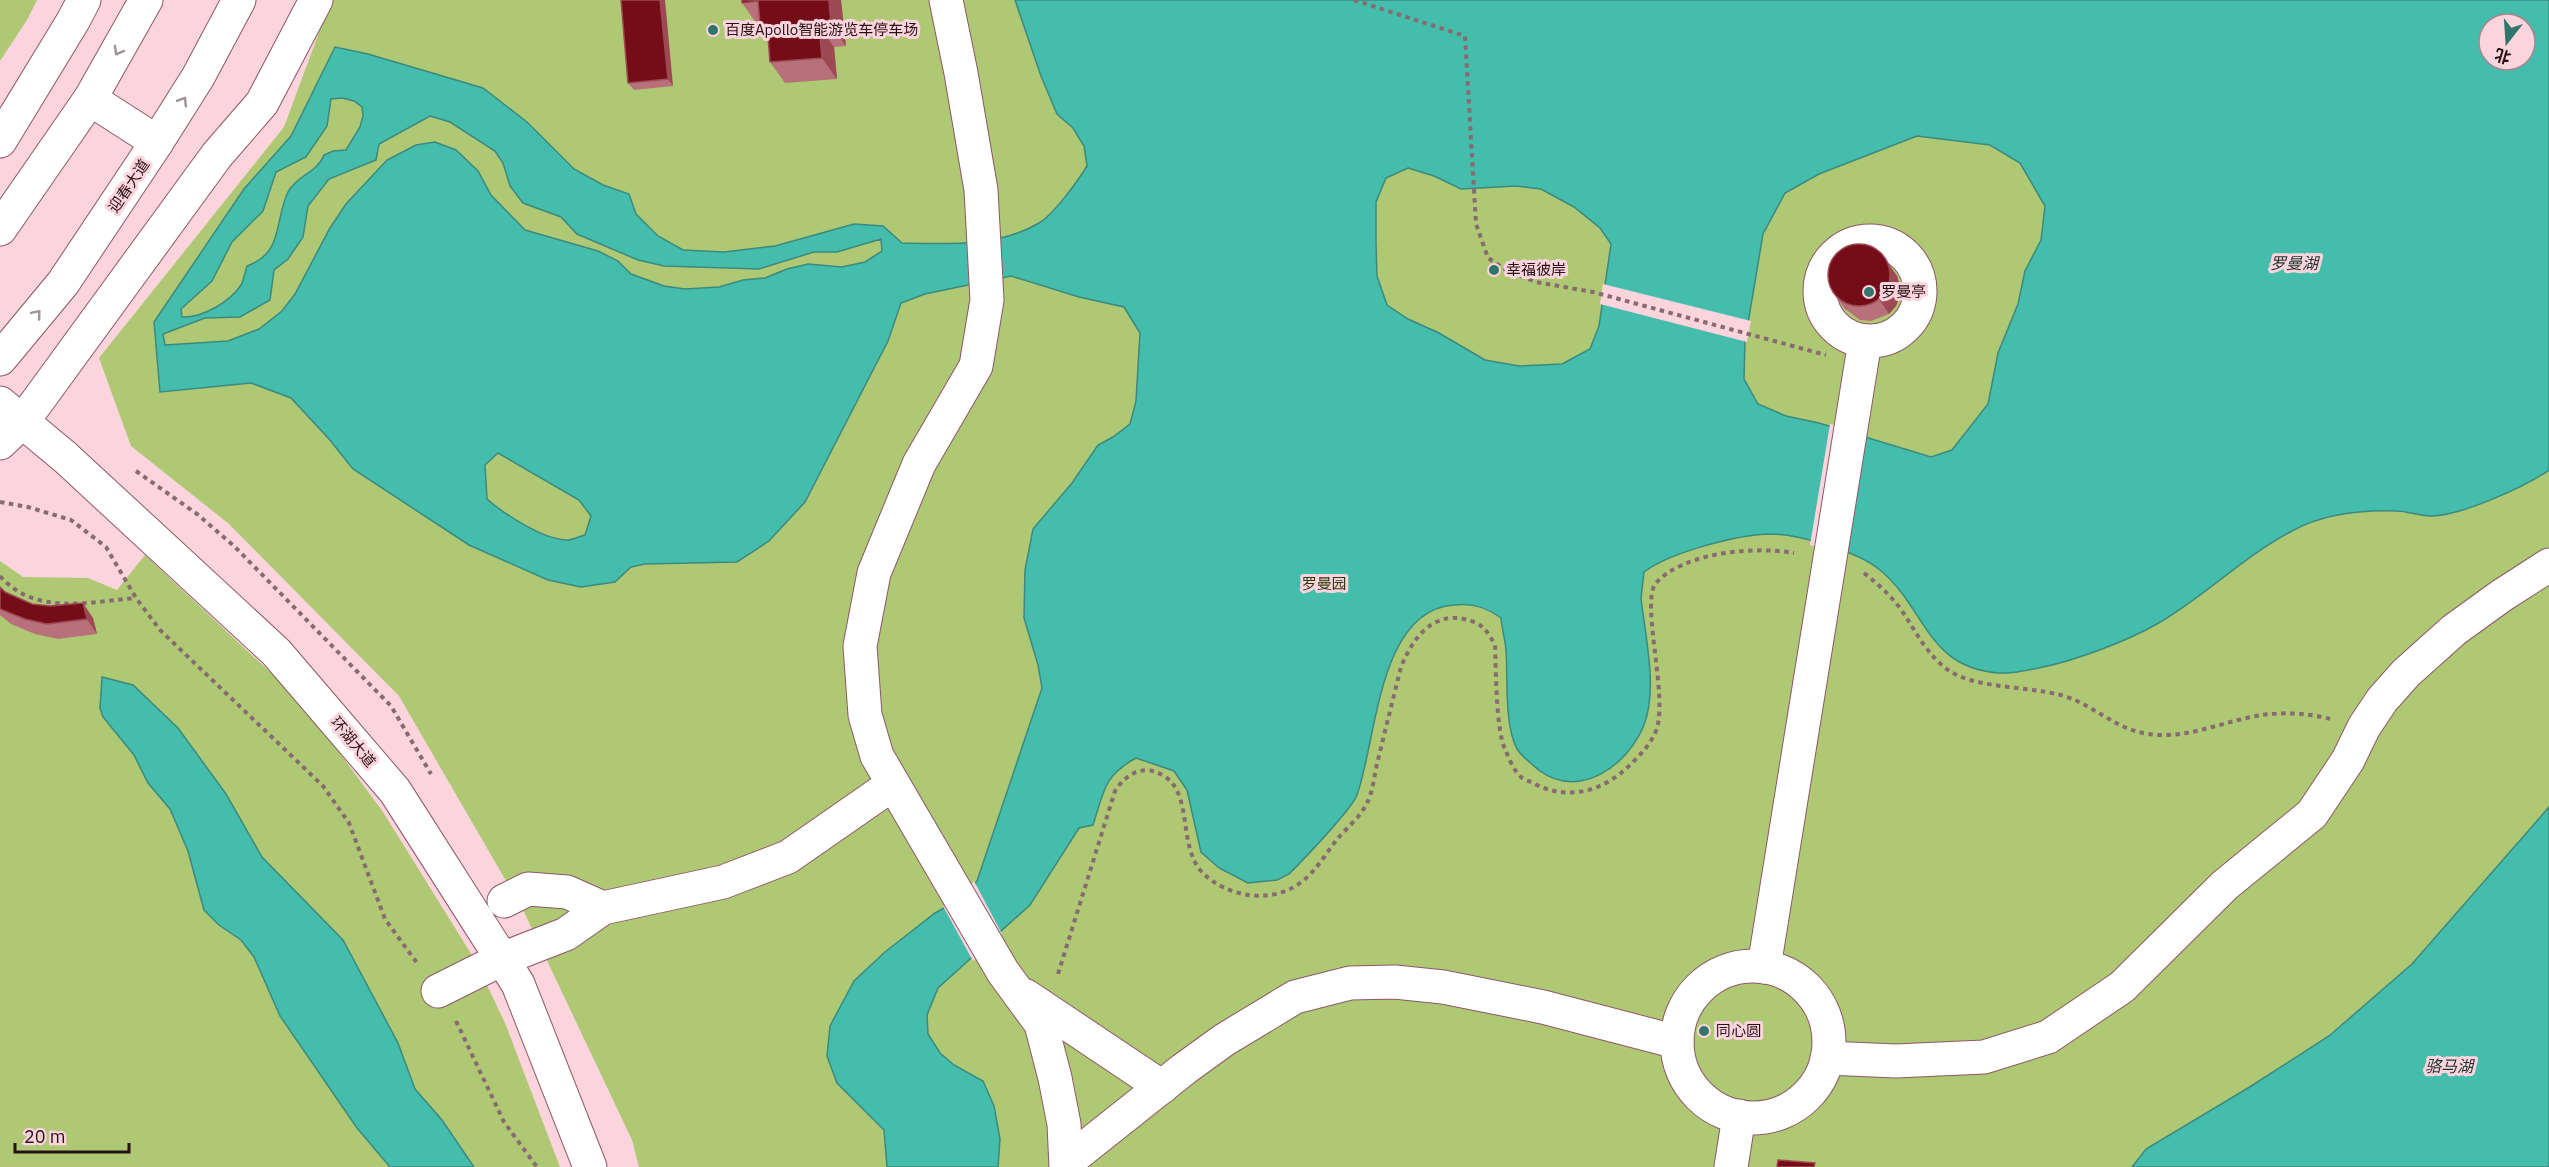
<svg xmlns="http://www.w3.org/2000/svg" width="2549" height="1167" viewBox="0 0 2549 1167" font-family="'IBM Plex Sans','Noto Sans SC',sans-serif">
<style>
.green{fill:#afc874;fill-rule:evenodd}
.water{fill:#44bdac;stroke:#3b897f;stroke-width:1.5;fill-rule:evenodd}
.pier{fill:#fbd4dd}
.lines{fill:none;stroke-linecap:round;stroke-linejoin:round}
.minor-casing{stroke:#8e5766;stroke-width:35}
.major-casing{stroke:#8e5766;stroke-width:35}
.path{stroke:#886a71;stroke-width:4;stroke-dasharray:4.5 4.5;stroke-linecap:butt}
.minor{stroke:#fff;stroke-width:33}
.major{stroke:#fff;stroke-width:33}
.wall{fill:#b8707b}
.shaded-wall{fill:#9d4954}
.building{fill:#750d19;stroke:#9d4954;stroke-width:1.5}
.oneway{stroke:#9e9497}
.poi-dot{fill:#30766c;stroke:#fbd4dd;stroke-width:2}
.labels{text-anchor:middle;stroke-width:6;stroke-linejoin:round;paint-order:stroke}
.poi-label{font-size:15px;fill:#271117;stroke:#fbd4dd;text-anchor:start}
.street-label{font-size:15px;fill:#271117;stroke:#fbd4dd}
.park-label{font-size:15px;fill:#2d390d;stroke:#fbd4dd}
.water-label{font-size:16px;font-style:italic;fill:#18322e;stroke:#fbd4dd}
</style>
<rect width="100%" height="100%" fill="#fbd4dd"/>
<g class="green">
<path d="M0,0h37l-10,20 -27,41z"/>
<path d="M331,0h2218v807l-137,157 -83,72 -81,52 -102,61 -14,18h-1493l-7,-27 -108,-228 -125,-216 -170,-172 -98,-78 -32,-88 185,-231zM2489,24h36v36h-36z"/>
<path d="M145,555l158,148 80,109 92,148 30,63 55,144h-560v-606l23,16 65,1 29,12z"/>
</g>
<g class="water">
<path d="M1015,0h1534v470c-24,17 -89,46 -118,46 -12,0 -23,-5 -35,-5 -35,-1 -73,3 -104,20 -48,25 -88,66 -135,93 -30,17 -80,36 -114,43 -14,3 -31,7 -45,6 -72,-6 -72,-65 -118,-103 -21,-18 -82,-36 -110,-36 -34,1 -99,18 -126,38l-3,26c4,37 17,91 3,127 -16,40 -64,75 -104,46 -7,-6 -18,-14 -23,-22 -13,-25 -9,-71 -11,-99 -1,-11 -4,-21 -5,-32 -15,-11 -29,-15 -47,-13 -76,5 -77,134 -97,190 -5,14 -55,66 -68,79l-12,6 -29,3 -29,-15 -18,-16 -14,-62 -13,-19 -38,-13c-33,18 -32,34 -43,67l-14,3 -49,77 -92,83 -11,27 1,19 12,19 14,12 29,16 11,25 6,33 -2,28h-111l-3,-37 -47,-47 -10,-27 3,-30 24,-45 31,-29 50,-39 31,-17 11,-15 65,-193 -4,-23 -14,-47 1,-48 8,-41 39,-46 26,-38 15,-8 17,-13 6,-23 4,-68 -16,-26 -45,-10 -68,-21 -86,18 -24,9 -13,38 -83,161 -36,39 -32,21 -92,2 -14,3 -16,15 -34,5 -33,-7 -79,-35 -116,-76 -24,-30 -38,-41 -40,-15 -91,9 -6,-70 90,-133 47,-53 44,-89 33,7 115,34 44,34 47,47 29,16 26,9 7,20 22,22 25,14 41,2 51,-6 79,-22 29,2 19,17c45,1 97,4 137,-20 14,-8 39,-42 48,-57l-3,-20 -11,-18 -16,-14 -16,-38zM2489,24h36v36h-36zM342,98l12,3 8,6 1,9 -3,11 -14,23 -13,1 -9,4c-6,17 -28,21 -36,37 -14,29 -4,61 -41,74 -2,6 -3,13 -6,19 -11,17 -39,33 -59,32l-1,-8 31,-28 20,-39 31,-31 13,-39 30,-15 21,-31 4,-27zM430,116l20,6 45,29 8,12 7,23 13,17 38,14 16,17 61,26 26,6 95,3 55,-17h23l44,-13 1,12 -17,11 -23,5 -34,-3 -21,5 -22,9 -22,2 -24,7 -34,2 -21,-3 -33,-12 -13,-13 -20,-10 -73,-21 -34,-35 -13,-24 -22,-21 -21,-8 -19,3 -29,15 -41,44 -16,24 -35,66 -13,17 -23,18 -31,12 -63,4 -2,-11 42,-16 35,-1 30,-17 4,-30 14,-11 15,-22 5,-31 21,-27 47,-19 3,-16zM1917,136l73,9 30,18 25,43 -4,34 -16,31 -7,33 -20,49 -10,51 -36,46 -21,7 -112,-34 -33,-7 -28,-12 -14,-25 1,-38 18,-107 22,-41 34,-19zM1408,168l26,8 27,13 55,-3 25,3 33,18 26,21 11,16 -12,82 -9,23 -28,15 -43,2 -34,-6 -46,-27 -31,-14 -21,-14 -10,-29 -1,-33v-41l10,-24zM498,453l81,47 12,16 -6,19c-5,1 -13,5 -18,5 -23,0 -63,-26 -80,-41l-2,-34z"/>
<path d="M102,677l31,8 45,43 48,66 36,63 81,83 55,103 17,46 27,31 32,47h-84l-33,-39 -77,-112 -26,-59 -13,-17 -22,-15 -15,-15 -16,-59 -18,-42 -22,-26 -14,-28 -31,-38 -3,-9z"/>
<path d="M2549,807v360h-417l14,-18 102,-61 81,-52 83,-72z"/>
</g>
<g class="pier">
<path d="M1603,284l148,37 -4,21 -147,-38z"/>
<path d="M1830,424l35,10 -20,120 -35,-9z"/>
<path d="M974,881l28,53 -29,27 -30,-55 21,-12z"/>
</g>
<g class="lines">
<g class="minor-casing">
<g id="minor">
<path d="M946,0l15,73 20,117 6,110 -11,66 -57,98 -45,109 -14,73 5,69 12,41 126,216 38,52 14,54 9,46 2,43"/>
<path d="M0,141l73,-120 11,-21"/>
<circle cx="1870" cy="291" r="50"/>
<path d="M0,403l65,54 211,195 119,139 123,193 72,183"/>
<path d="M0,443l23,-22 194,-266 45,-52 54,-103"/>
<path d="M504,901l24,-12 39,3 36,16"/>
<circle cx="1753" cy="1042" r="76"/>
<path d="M1764,967l101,-626"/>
<path d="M438,991l64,-32 64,-25 37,-26 120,-26 65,-25 105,-73"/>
<path d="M1026,996l136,91"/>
<path d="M1827,1058l69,3 88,-4 64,-20 74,-50 103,-102 87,-71 36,-54 16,-33 18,-27 24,-27 48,-43 47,-34 48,-31"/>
<path d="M1067,1162l117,-93 40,-29 71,-43 55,-14 45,-1 48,5 100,20 134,35"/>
<path d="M1731,1167l8,-51"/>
</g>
</g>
<g class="major-casing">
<g id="major">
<path d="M90,99l67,43"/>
<path d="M0,229l90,-130 56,-99"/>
<path d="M0,359l63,-76 94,-141 41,-65 41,-77"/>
</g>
</g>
<g class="path">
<path d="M1354,0l111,36 11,188 12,34 20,13 28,11 57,10 233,63"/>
<path d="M136,471l61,43 37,32 157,160 40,68"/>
<path d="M0,502l28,5 43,13 35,27 30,51 24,32 163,156 26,37 36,96 32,44"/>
<path d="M1864,573c14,11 25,21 36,35 14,20 24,42 43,58 30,27 97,17 134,35 31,15 47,33 83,34 35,1 68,-15 102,-20 22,-3 47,-2 68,4"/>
<path d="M0,576c35,40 89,26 136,22"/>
<path d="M1058,974l57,-183c11,-17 29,-28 49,-15 29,18 14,69 37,95 24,26 70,34 99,12 15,-10 26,-30 38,-45 9,-10 23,-22 29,-35 6,-11 7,-27 10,-39 8,-33 16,-65 24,-97 11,-27 30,-55 63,-48 18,4 22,10 31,26 1,25 1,86 10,104 4,9 8,21 16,28 3,3 8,4 12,6 35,19 71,8 98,-19 10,-10 19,-19 25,-33 13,-33 -16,-130 0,-148 28,-31 99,-37 138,-30"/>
<path d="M456,1021l48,101 33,45"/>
</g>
<use href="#minor" class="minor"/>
<use href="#major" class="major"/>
</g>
<g class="wall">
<path d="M621,0l52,86 -39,4 -6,-7z"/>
<path d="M742,0h99l5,46 -12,1 3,32 -52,4 -15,-21 -2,-26 -8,-13 -3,1 -15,-21z"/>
<path d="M1887,262l10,14 3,10v10l-4,10 -7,8 -18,7 -11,-1 -16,-12 -10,-14z"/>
<path d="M0,587l5,5 27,12 61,14 4,16 -39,5 -23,-5 -24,-10 -11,-9z"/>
</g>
<g class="shaded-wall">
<path d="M660,0h5l8,86 -5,-7z"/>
<path d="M829,0h12l5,46 -15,-21z"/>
<path d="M819,26l15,21 3,32 -15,-21z"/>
<path d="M1887,262l10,14 3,10v10l-4,10 -7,8 -10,-15z"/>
<path d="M83,603l10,15 4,16 -10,-15z"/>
</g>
<g class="building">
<path d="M621,0h39l8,79 -40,4z"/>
<path d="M742,0h87l2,25 -12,1 3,32 -52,4 -3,-38h-7l-2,-23 -16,2z"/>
<circle cx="1859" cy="275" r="31"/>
<path d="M0,587l5,5 27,12 18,2 33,-3 4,16 -40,5 -22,-5 -25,-10z"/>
<path d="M1778,1160l37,3 -1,4h-37z"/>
</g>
<defs><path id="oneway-chevron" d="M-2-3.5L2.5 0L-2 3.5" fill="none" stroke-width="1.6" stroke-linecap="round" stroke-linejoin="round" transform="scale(1.5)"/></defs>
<g class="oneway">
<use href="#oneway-chevron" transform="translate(118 51) rotate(119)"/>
<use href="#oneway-chevron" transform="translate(183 101) rotate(-58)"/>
<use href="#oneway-chevron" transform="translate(37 314) rotate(-50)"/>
</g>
<g class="poi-dot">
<circle cx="713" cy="30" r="6"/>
<circle cx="1494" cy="270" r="6"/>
<circle cx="1869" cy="292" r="6"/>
<circle cx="1704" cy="1031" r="6"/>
</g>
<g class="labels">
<g class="poi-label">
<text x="725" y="35">百度Apollo智能游览车停车场</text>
<text x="1506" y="275">幸福彼岸</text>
<text x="1881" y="297">罗曼亭</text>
<text x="1716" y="1036">同心圆</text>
</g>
<g class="street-label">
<text transform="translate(129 186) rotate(-56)" y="5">迎春大道</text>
<text transform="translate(353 742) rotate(50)" y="5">环湖大道</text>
</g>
<g class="park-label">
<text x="1324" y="589">罗曼园</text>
</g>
<g class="water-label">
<text x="2294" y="269">罗曼湖</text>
<text x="2449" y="1072">骆马湖</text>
</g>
</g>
<g transform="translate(2507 42) rotate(197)"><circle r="28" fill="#fbd4dd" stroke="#a6868e" stroke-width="1.5"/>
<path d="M0-4.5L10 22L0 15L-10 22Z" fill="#30766c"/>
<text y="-9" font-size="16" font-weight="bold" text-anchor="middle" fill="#271117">北</text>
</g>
<path d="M15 1143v9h114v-9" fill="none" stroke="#271117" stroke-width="3"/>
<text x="24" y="1143" font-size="18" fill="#271117" stroke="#fbd4dd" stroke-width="4.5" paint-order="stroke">20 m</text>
</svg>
